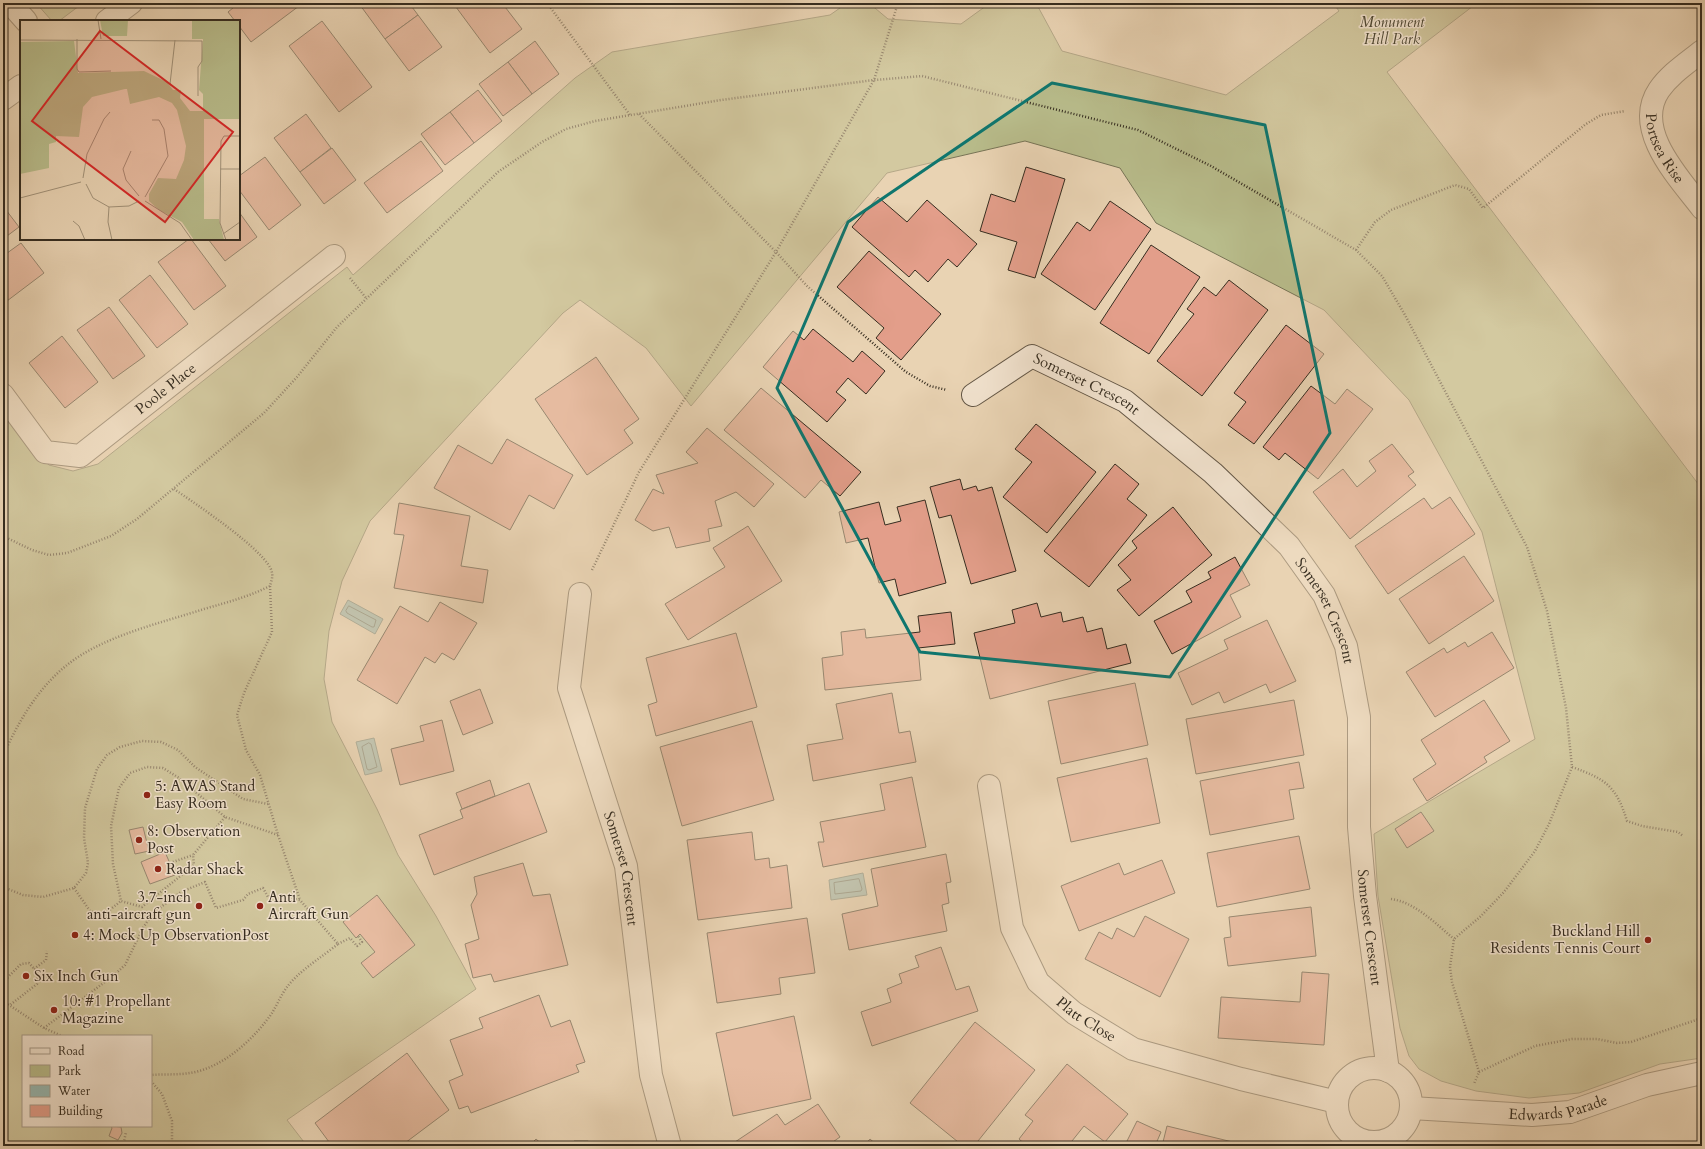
<svg xmlns="http://www.w3.org/2000/svg" width="1705" height="1149" viewBox="0 0 1705 1149" font-family="Cardo,serif">
<style>
.green{fill:#b8bc8b;stroke:#777456;fill-rule:evenodd}
.water{fill:#97b7b0;stroke:#708076}
.lines{fill:none;stroke-linecap:round;stroke-linejoin:round}
.shore{stroke:#667268;stroke-width:1}
.building{fill:#e39e8a;stroke:#362d20}
.street-casing{stroke:#635645;stroke-width:24}
.path{stroke:#362d20;stroke-width:2.5;stroke-dasharray:1 2;stroke-linecap:butt}
.street{stroke:#f1e2ce;stroke-width:22}
.marked{fill:none;stroke:#0f766e;stroke-width:3;stroke-linejoin:round}
.poi-dot{fill:#8f2418;stroke:#f1e2ce;stroke-width:1.5}
.labels{text-anchor:middle;stroke-width:3;stroke-linejoin:round;paint-order:stroke}
.park-label{font-size:15px;font-style:italic;fill:#504a35;stroke:#f1e2ce}
.street-label{font-size:15px;fill:#362d20;stroke:#f1e2ce}
.poi-label{font-size:15px;fill:#362d20;stroke:#f1e2ce;text-anchor:start}
.inset-road{fill:none;stroke:#a19178;stroke-width:1}
.view{fill:#d62828;fill-opacity:0.15;stroke:#d62828;stroke-width:2}
.inset-edge{fill:none;stroke:#362d20;stroke-width:2}
</style>
<rect width="100%" height="100%" fill="#e9d3b3"/>
<filter id="stains"><feTurbulence type="fractalNoise" baseFrequency=".005" numOctaves="4"/><feColorMatrix values="0 0 0 0 .2 0 0 0 0 .09 0 0 0 0 .02 0 0 0 .5 -.17"/></filter>
<radialGradient id="worn" r=".72"><stop offset=".6" stop-color="#630" stop-opacity="0"/><stop offset="1" stop-color="#630" stop-opacity=".3"/></radialGradient>
<g class="green">
<path d="M36,3h47l-24,18h-7z"/>
<path d="M847,3h22l19,16 73,5 29,-21h46l26,48 164,44 113,-84 -6,-8h144l-90,69 315,417v569l-42,6 -81,29 -50,5 -53,-7 -35,-10 -22,-12 -10,-13 -9,-28 -22,-132 -4,-62 161,-95 -53,-207 -73,-132 -85,-90 -168,-87 -36,-55 -95,-27 -138,32 -196,233 -45,-58 -66,-48 -17,13 -193,208 -28,60 -13,50 -5,48 8,43 45,87 21,46 38,61 40,73 -189,131 20,26h-304v-735l29,39 17,15 24,6 25,-7 249,-197 6,8 222,-197 37,-26 218,-37zM23,1036h128v90h-128z"/>
</g>
<g class="water">
<path d="M348,600l35,19 -8,15 -35,-20z"/>
<path d="M374,738l8,33 -17,4 -9,-33z"/>
<path d="M863,873l4,22 -36,5 -2,-20z"/>
</g>
<g class="lines">
<g class="shore">
<path d="M349,606l27,14 -2,7h-2l-25,-14 -1,-2z"/>
<path d="M369,743l2,1 6,23 -8,3 -2,-1 -5,-22z"/>
<path d="M859,879l3,10 -1,2 -26,3 -1,-11z"/>
</g>
</g>
<g class="building">
<path d="M239,3h64l-52,39 -12,-16v-5h-4l-7,-9z"/>
<path d="M362,3h47l9,12 -33,24 -25,-34z"/>
<path d="M453,3h49l20,26 -32,24z"/>
<path d="M418,15l24,32 -33,24 -24,-32z"/>
<path d="M322,21l50,66 -33,25 -50,-66z"/>
<path d="M535,41l24,33 -27,20 -24,-32z"/>
<path d="M508,62l24,32 -29,22 -24,-32z"/>
<path d="M478,90l24,31 -28,22 -24,-31z"/>
<path d="M450,112l24,31 -29,22 -24,-31z"/>
<path d="M306,114l25,34 -31,24 -26,-34z"/>
<path d="M421,141l22,30 -56,42 -23,-30z"/>
<path d="M332,148l24,32 -32,24 -24,-32z"/>
<path d="M265,157l36,48 -32,25 -30,-40v-14z"/>
<path d="M1026,167l39,12 -30,99 -27,-8 9,-28 -37,-11 11,-37 24,8z"/>
<path d="M878,197l29,25 20,-22 50,44 -20,23 -9,-8 -20,23 -13,-12 -6,7 -57,-50z"/>
<path d="M1110,201l41,28 -56,81 -54,-36 36,-52 13,9z"/>
<path d="M3,206l16,21 -16,12z"/>
<path d="M239,212l18,25 -32,24 -17,-22h31z"/>
<path d="M189,239h2l35,47 -32,24 -36,-48z"/>
<path d="M21,243l23,30 -41,31v-48z"/>
<path d="M1151,245l49,32 -51,77 -49,-31z"/>
<path d="M869,251l72,63 -40,46 -25,-22 8,-10 -47,-41z"/>
<path d="M150,275l38,49 -31,24 -38,-48z"/>
<path d="M1229,280l39,30 -66,86 -45,-35 37,-47 -7,-5 17,-22 12,9z"/>
<path d="M109,307l36,49 -32,23 -36,-49z"/>
<path d="M1286,325l38,29 -70,90 -26,-19 18,-23 -12,-9z"/>
<path d="M813,329l40,33 9,-11 23,20 -19,23 -18,-16 -12,14 10,8 -19,22 -64,-55 30,-36 11,9z"/>
<path d="M62,336l36,46 -33,26 -36,-45z"/>
<path d="M596,357l43,62 -15,11 9,13 -46,32 -52,-76z"/>
<path d="M1311,386l24,18 12,-15 26,20 -55,70 -33,-26 -6,7 -16,-13z"/>
<path d="M761,388l100,84 -21,24 -19,-16 -16,18 -81,-68z"/>
<path d="M1036,424l60,48 -49,61 -44,-36 29,-35 -17,-13z"/>
<path d="M707,428l67,56 -20,23 -18,-15 -21,9 7,25 -14,3 2,12 -34,7 -7,-21 -16,4 -18,-11 18,-31 11,5 -8,-19 42,-12 -12,-11z"/>
<path d="M507,439l66,36 -19,34 -25,-14 -19,35 -76,-42 24,-43 34,19z"/>
<path d="M1392,444l22,28 -6,4 8,9 -66,54 -37,-47 30,-23 14,18 19,-16 -7,-10z"/>
<path d="M1115,464l24,20 -12,15 20,16 -58,72 -45,-36z"/>
<path d="M960,479l3,11 13,-4 2,5 14,-4 24,84 -45,13 -20,-69 -12,3 -9,-31z"/>
<path d="M1450,497l25,37 -87,60 -33,-48 69,-48 8,11z"/>
<path d="M925,500l21,83 -47,13 -4,-17 -16,4 -11,-45 -22,5 -7,-31 40,-10 6,23 16,-4 -4,-14z"/>
<path d="M399,503l71,13 -9,50 27,4 -5,33 -89,-15 10,-53 -10,-1z"/>
<path d="M1173,507l39,48 -73,61 -22,-26 14,-10 -13,-15 19,-17 -5,-7z"/>
<path d="M748,526l34,55 -94,59 -23,-36 60,-37 -12,-19z"/>
<path d="M1464,556l30,45 -65,43 -30,-45z"/>
<path d="M1235,557l15,28 -20,10 11,22 -69,37 -18,-33 38,-19 -6,-11 25,-13 -3,-6z"/>
<path d="M440,602l37,21 -23,37 -12,-7 -7,10 -10,-6 -28,47 -40,-24 43,-74 28,16z"/>
<path d="M1037,603l4,14 20,-5 2,10 20,-5 4,15 15,-4 5,21 19,-5 5,19 -141,36 -16,-66 41,-10 -3,-13z"/>
<path d="M951,612l4,32 -37,4 3,32 -96,10 -3,-32 21,-3 -2,-23 24,-3 1,9 54,-6 -2,-16z"/>
<path d="M1267,620l29,61 -26,12 -4,-9 -42,19 -5,-11 -27,13 -14,-32 50,-24 -4,-9z"/>
<path d="M1492,632l22,36 -79,49 -29,-45 38,-24 3,5 18,-11 3,5z"/>
<path d="M736,633l21,74 -101,29 -8,-31 9,-3 -11,-44z"/>
<path d="M1135,683l13,62 -87,19 -13,-63z"/>
<path d="M480,689l13,34 -30,12 -13,-34z"/>
<path d="M892,693l7,40 11,-2 6,31 -103,19 -6,-36 36,-6 -7,-35z"/>
<path d="M1294,700l10,55 -108,19 -10,-55z"/>
<path d="M1484,700l26,41 -26,16 3,5 -60,39 -14,-22 23,-15 -15,-24z"/>
<path d="M442,720l12,51 -54,14 -9,-36 33,-8 -4,-15z"/>
<path d="M752,721l22,79 -92,26 -22,-79z"/>
<path d="M1147,758l13,65 -89,19 -14,-64z"/>
<path d="M1299,762l5,26 -15,2 5,29 -84,16 -10,-54z"/>
<path d="M912,777l14,70 -103,20 -5,-25h6l-4,-20 65,-12 -5,-26z"/>
<path d="M490,780l5,16 -33,13 -6,-16z"/>
<path d="M529,783l18,49 -113,43 -15,-40 44,-17 -3,-8z"/>
<path d="M1421,812l13,19 -27,17 -12,-19z"/>
<path d="M143,827l6,24 -14,3 -6,-24z"/>
<path d="M752,832l3,28 14,-2 1,10 17,-3 5,43 -94,12 -11,-80z"/>
<path d="M1299,836l11,53 -93,18 -10,-54z"/>
<path d="M165,852l10,23 -25,9 -9,-22z"/>
<path d="M946,854l5,28 -5,1 3,20 -7,2 5,26 -98,19 -7,-36 36,-8 -7,-37z"/>
<path d="M1162,860l13,33 -96,38 -18,-45 58,-23 5,12z"/>
<path d="M523,863l10,33 17,-2 18,71 -74,17 -3,-8 -18,4 -8,-34 14,-5 -8,-34 6,-11 -3,-17z"/>
<path d="M377,895l38,50 -42,33 -12,-15 14,-11 -15,-18 -4,4 -13,-16z"/>
<path d="M1311,907l5,49 -88,10 -4,-28 7,-1 -2,-20z"/>
<path d="M1145,916l44,23 -29,58 -75,-38 14,-27 13,7 5,-11 17,9z"/>
<path d="M807,918l8,55 -36,5 2,16 -64,9 -10,-70z"/>
<path d="M941,947l15,43 13,-4 9,25 -106,35 -11,-34 30,-10 -4,-13 15,-6 -3,-9 20,-7 -4,-11z"/>
<path d="M1302,972l27,2 -5,71 -106,-7 3,-41 79,5z"/>
<path d="M539,995l12,32 19,-7 15,42 -9,3 3,7 -108,41 -3,-7 -9,3 -10,-28 14,-6 -13,-35 33,-12 -4,-10z"/>
<path d="M794,1016l17,83 -78,17 -17,-83z"/>
<path d="M975,1022l60,48 -61,76h-11l-53,-43z"/>
<path d="M407,1053l42,57 -48,36h-69l-17,-23z"/>
<path d="M1067,1064l61,50 -23,28 -21,-16 -16,20h-41l-8,-7 14,-18 -8,-6z"/>
<path d="M818,1104l22,33 -13,9h-93l-2,-2 45,-30 8,11z"/>
<path d="M1137,1121l24,11 -6,14 -30,-1z"/>
<path d="M111,1126l10,1 1,6 -4,7 -9,-4 3,-8z"/>
<path d="M1167,1126l82,20h-87z"/>
<path d="M536,1139l8,7h-15z"/>
<path d="M870,1139l8,7h-14z"/>
<path d="M574,1141h14l6,5h-25z"/>
</g>
<g class="lines">
<g class="street-casing">
<g id="street">
<path d="M10,3l16,18"/>
<path d="M107,21l24,-18"/>
<path id="s1" d="M1702,51c-15,12 -32,23 -43,39 -27,40 21,89 43,118"/>
<path d="M3,99l18,-13"/>
<path id="s2" d="M3,395l42,57 35,4 254,-200"/>
<path id="s3" d="M973,395l59,-39 93,45 88,72 76,73 35,49 22,51 13,71v110l6,69 23,175"/>
<path id="s4" d="M580,594l-11,94 57,178 25,209 19,71"/>
<path id="s5" d="M989,786l23,142 26,54 36,31 59,36 108,30 96,23"/>
<circle cx="1374" cy="1105" r="37"/>
<path id="s6" d="M1411,1108l121,7 38,-3 77,-27 55,-12"/>
</g>
</g>
<g class="path">
<path d="M547,3l83,112"/>
<path d="M639,114l137,138 31,34 99,86 24,14 17,4"/>
<path d="M1356,250l19,-28 16,-12 64,-25 14,4 14,19 103,-84 15,-9 24,-4"/>
<path d="M350,278l16,20"/>
<path d="M3,536l29,14 17,5 18,-2 44,-17 26,-17 127,-106 33,-36 40,-50 161,-155 44,-30 24,-13 29,-8 126,-21 153,-20 48,-4 216,54 73,36 145,84 26,26 23,39 122,232 20,64 19,97 6,59 -23,57 -14,27 -31,41 -23,24 -27,23 -4,28 2,15 27,90 -5,12"/>
<path d="M592,570l47,-98 137,-220 98,-172 24,-77"/>
<path d="M270,586l2,46 -28,61 -7,22 9,35 14,25 18,60 22,65"/>
<path d="M3,756c15,-34 35,-68 64,-91 36,-29 94,-42 137,-56 24,-7 44,-12 66,-23 1,-4 3,-9 2,-13 -2,-20 -79,-71 -98,-84"/>
<path d="M1572,767c33,12 44,18 55,54l15,5 36,6 5,4"/>
<path d="M225,817l-32,38 1,10 -52,42 -21,-6 -8,-37 -2,-38 8,-38 11,-15 17,-6 16,1 16,10 46,39 53,18"/>
<path d="M170,863l23,-8"/>
<path d="M3,887l20,8 20,2 31,-9 12,-15 2,-10 -4,-25 1,-30 12,-39 10,-14 13,-8 22,-6 19,1 17,8 17,17 48,32 25,5"/>
<path d="M74,888l16,23 12,5 19,-15"/>
<path d="M1391,899c24,3 45,25 63,40"/>
<path d="M338,944l12,-6 7,8 5,-4 -4,-6"/>
<path d="M34,969l12,-9 1,-9"/>
<path d="M3,982l18,-18 8,-1 8,9v12l-27,21"/>
<path d="M3,1001l41,27 18,8"/>
<path d="M44,1028l70,-53 11,-10 18,-37 10,-15 28,-21 24,-10 11,26 27,-8 5,-6 15,-6 5,9 7,-2 25,5 38,44c-15,12 -39,27 -51,43 -6,8 -10,18 -15,26 -18,26 -49,55 -82,60 -12,2 -26,1 -39,2"/>
<path d="M1479,1072l56,-26 37,-7h25l20,4 14,-1 71,-24"/>
<path d="M151,1081l11,13 10,27v25"/>
<path d="M123,1146l3,-14"/>
</g>
<use href="#street" class="street"/>
</g>
<path d="M0 0H1705V1149H0ZM1052,83l213,42 65,308 -160,244 -250,-25 -143,-264 71,-166z" fill="#e9d3b3" fill-opacity=".55" fill-rule="evenodd"/>
<path class="marked" d="M1052,83l213,42 65,308 -160,244 -250,-25 -143,-264 71,-166z"/>
<g class="poi-dot">
<circle cx="147" cy="795" r="4"/>
<circle cx="139" cy="840" r="4"/>
<circle cx="158" cy="869" r="4"/>
<circle cx="199" cy="906" r="4"/>
<circle cx="260" cy="906" r="4"/>
<circle cx="75" cy="935" r="4"/>
<circle cx="1648" cy="940" r="4"/>
<circle cx="26" cy="976" r="4"/>
<circle cx="54" cy="1010" r="4"/>
</g>
<g class="labels">
<g class="park-label">
<text x="1392" y="27">Monument<tspan x="1392" dy="17">Hill Park</tspan></text>
</g>
<g class="street-label">
<text dy="5" stroke="none"><textPath href="#s1" startOffset="121">Portsea Rise</textPath></text>
<text dy="5" stroke="none"><textPath href="#s3" startOffset="132">Somerset Crescent</textPath></text>
<text dy="5" stroke="none"><textPath href="#s2" startOffset="215">Poole Place</textPath></text>
<text dy="5" stroke="none"><textPath href="#s3" startOffset="468">Somerset Crescent</textPath></text>
<text dy="5" stroke="none"><textPath href="#s4" startOffset="283">Somerset Crescent</textPath></text>
<text dy="5" stroke="none"><textPath href="#s3" startOffset="792">Somerset Crescent</textPath></text>
<text dy="5" stroke="none"><textPath href="#s5" startOffset="265">Platt Close</textPath></text>
<text dy="5" stroke="none"><textPath href="#s6" startOffset="148">Edwards Parade</textPath></text>
</g>
<g class="poi-label">
<text x="155" y="791">5: AWAS Stand<tspan x="155" dy="17">Easy Room</tspan></text>
<text x="147" y="836">8: Observation<tspan x="147" dy="17">Post</tspan></text>
<text x="166" y="874">Radar Shack</text>
<text x="191" y="902" text-anchor="end">3.7-inch<tspan x="191" dy="17">anti-aircraft gun</tspan></text>
<text x="268" y="902">Anti<tspan x="268" dy="17">Aircraft Gun</tspan></text>
<text x="1640" y="936" text-anchor="end">Buckland Hill<tspan x="1640" dy="17">Residents Tennis Court</tspan></text>
<text x="83" y="940">4: Mock Up ObservationPost</text>
<text x="34" y="981">Six Inch Gun</text>
<text x="62" y="1006">10: #1 Propellant<tspan x="62" dy="17">Magazine</tspan></text>
</g>
</g>
<g transform="translate(20 20)">
<rect width="220" height="220" fill="#e9d3b3"/>
<path d="M80,0h28l-1,16h-24zM172,0h48v99h-36v100h15l5,21h-30l-12,-18 -23,-12 -10,-9v-7l9,-16 18,1 8,-19 2,-14 -9,-36 -5,-7 -13,-6 -29,7 -3,-15h-2l-33,8 -9,10 -4,30 -23,-1v6l-7,2v24l-29,6v-132l54,-1 4,32 66,-2 23,11 6,8h8l-1,8 10,13h13v-17l-4,-4 4,-51h-11z" fill="#b8bc8b"/>
<path class="inset-road" d="M78,0l3,19M57,19v30l2,3 32,-1M0,20l182,1v20l-4,6v29M150,64l5,-44M111,131l-8,18 3,11 13,16M200,149h20M63,158l4,-24 17,-35 6,-7M66,164l7,14 16,9 20,-1 10,-5M125,177l23,-41 -4,-27 -5,-9h-7M0,178l61,-16M125,181l35,22 12,17M89,187l-1,15 4,18M53,201l6,5 6,14M203,214l17,-12M206,220l-6,-17 1,-82 3,-5h16"/>
<path class="view" d="M80,11l133,101 -68,90 -133,-101z"/>
<rect width="220" height="220" class="inset-edge"/>
</g>
<rect width="1705" height="1149" fill="none" stroke="#e9d3b3" stroke-width="16"/>
<rect x="4" y="4" width="1697" height="1141" fill="none" stroke="#362d20" stroke-width="2"/>
<rect x="8" y="8" width="1689" height="1133" fill="none" stroke="#362d20"/>
<rect x="22" y="1035" width="130" height="92" fill="#f1e2ce" stroke="#a69a88"/>
<rect x="30" y="1048" width="20" height="6" fill="#f1e2ce" stroke="#a69a88"/>
<text x="58" y="1055" font-size="12" fill="#362d20">Road</text>
<rect x="30" y="1065" width="20" height="12" fill="#b8bc8b" stroke="#a69a88"/>
<text x="58" y="1075" font-size="12" fill="#362d20">Park</text>
<rect x="30" y="1085" width="20" height="12" fill="#97b7b0" stroke="#a69a88"/>
<text x="58" y="1095" font-size="12" fill="#362d20">Water</text>
<rect x="30" y="1105" width="20" height="12" fill="#e39e8a" stroke="#a69a88"/>
<text x="58" y="1115" font-size="12" fill="#362d20">Building</text>
<rect width="100%" height="100%" filter="url(#stains)"/>
<rect width="100%" height="100%" fill="url(#worn)"/>
</svg>
